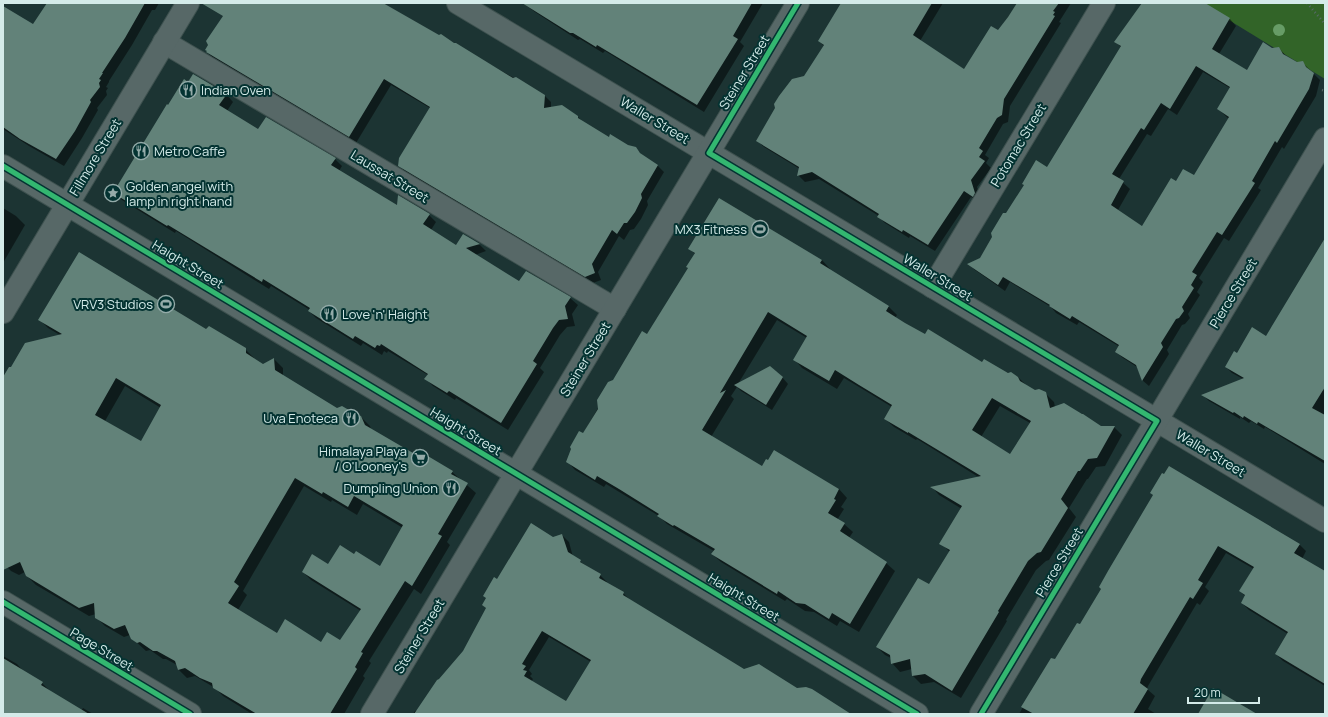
<svg xmlns="http://www.w3.org/2000/svg" width="1328" height="717" viewBox="0 0 1328 717" font-family="Manrope,sans-serif">
<style>
.green{fill:#326428}
.shadow{fill:#0007;fill-rule:evenodd}
.building{fill:#628279;fill-rule:evenodd}
.lines{fill:none;stroke-linecap:round;stroke-linejoin:round}
.minor-casing{stroke:#3e514f;stroke-width:24}
.path{stroke:#586a69;stroke-width:2.5;stroke-dasharray:1 3;stroke-linecap:butt}
.minor{stroke:#576867;stroke-width:22}
.cycleway-casing{stroke:#043332;stroke-width:8}
.cycleway{stroke:#33b770;stroke-width:5}
.tree{fill:#679c66}
.labels{text-anchor:middle;stroke-width:4;stroke-linejoin:round;paint-order:stroke}
.street-label{font-size:13px;fill:#d4ebe9;stroke:#043332}
.poi-label{font-size:13px;fill:#d4ebe9;stroke:#043332;text-anchor:end}
</style>
<rect width="100%" height="100%" fill="#1c3433"/>
<path class="green" d="M1201,3h124v76z"/>
<g class="shadow">
<path d="M48,3h111l-4,7h-3l-20,35 -23,36v1l-3,5 2,1 -2,3 1,4 -10,13 1,2 -16,28 -18,28 -35,-20 -26,-17v-118l30,14z"/>
<path d="M229,3h140l85,41 90,51 7,7v6l26,8 6,6 26,17 26,9 8,8 15,10 6,6 -17,29 1,4 -7,14 -7,10 -4,1 -6,10 -5,-4 -21,36 3,8 -8,3 -187,-110 -6,-7 30,-58 -39,-23 -35,58 -142,-84 -7,-7z"/>
<path d="M523,3h240l-23,39 4,4 -40,66 -99,-61 -2,2 -23,-14 -2,1 -43,-28z"/>
<path d="M845,3h98l-23,38 45,29 33,-39 20,-28h53l-12,19 2,1 -51,83 -2,16 -5,2 -18,31 4,3 -3,5 5,5 -14,19 4,13 -1,2 -9,-5 -36,54 -25,-15 -1,2 -24,-15 -6,-6v-1l-60,-37 -14,3 -7,-7 2,-6 -36,-22 -7,-7 19,-32 29,-31 19,-31 -5,-5z"/>
<path d="M1143,3h60l27,16 6,7 -17,28 28,17 25,-22 7,-1 8,9 9,6 6,-1 18,18 -4,16 -32,53 -2,-2 -24,41 3,2 -32,51 -5,-3 -25,40 4,4 -6,10 3,3 -12,19 2,4 -5,6 -3,1 -15,25 2,4 -20,32 -7,-6 -5,-13 -14,-9 -7,-6 4,-5 -41,-25 -2,3 -21,-12 -5,-6 -41,-25 -5,9 -30,-21 -6,-6 11,-5 27,-45 41,-46 74,-120 -7,-7zM1203,72l27,16 -12,21 11,10 -35,58 -18,5 -33,45 -25,-17 12,-21 -11,-10 28,-45 4,2 17,-27 9,6z"/>
<path d="M226,94l7,8 -6,9 32,20 76,28 7,7 -3,5 59,36 31,8 7,7 -5,8 25,16 8,-11 16,10 6,6 -11,4 44,27 7,-10 44,26 8,7 -6,9 3,12 -8,1 -7,8 -20,33 4,4 -36,58 -52,-32 -1,2 -22,-14 -7,-7 2,-4 -40,-24 -1,2 -3,-2 -2,4 -19,-12 -2,3 -45,-28 -7,-7 1,-1 -39,-24 -2,3 -93,-58 -1,2 -53,-33 -7,-7z"/>
<path d="M3,208l13,8 9,9 -22,38z"/>
<path d="M1325,240v147l-2,3 2,1v73l-60,-37 -1,2 -13,-8 -2,2 -9,-6v2l-31,-18 -6,-6 40,-16 -11,-6 -6,-6 11,-13 30,-16z"/>
<path d="M690,249l132,11 8,9 -1,1 60,37 8,8 -2,3 30,18 58,27 35,14 9,9 8,5 10,2 9,9 1,5 46,20h13l8,8 -17,31 -9,1 -8,12h-1l-18,29 7,9 -27,43 -3,1 -10,9 -30,50 1,1 -46,77 -27,-16 -13,2 -8,-8 -1,-7 -12,3 -8,-9 -1,-5 -6,-3 -8,-8 53,-62 20,-33 -9,-9 21,-34 -23,-14 -7,-8 48,-9 -63,-39 -1,1 -22,-13 -9,-8 7,-12 -23,-14 -25,-15 -7,11 -35,-21 -8,-9 13,-21 -30,-18 -39,64 44,-7 6,7 -16,26 -31,-19 -4,-4 -6,9 3,3 -23,38 52,31 5,-6 6,-10 65,37 8,9 -6,9 3,2 -7,11 7,4 9,8 -4,6 37,25 9,8 -36,61 -19,-11 -3,5 -23,-14 -9,-1 -18,-12 -2,2 -64,-39 -9,-8 2,-3 -47,-27 -8,-8 -53,-32 -2,3 -29,-17 -8,-9 47,-80 33,-46 42,-67 6,-14zM1000,406l30,17 -19,32 -30,-18z"/>
<path d="M40,320l167,11 38,18 9,9v1l9,6 11,-6 9,9v9l54,32 24,8 9,9 1,4 42,25 39,17 24,21 -29,49 3,3 -29,49 -7,-5 -45,72 2,2 -8,13 2,2 -21,36h-92l-29,-18 -8,-8 -20,-12 -8,2 -9,-9 -1,-4 -11,-6h-3l-13,-9 -4,1 -14,-13 -2,-3 -6,2 -19,-11 -9,-9v-3l-7,2 -53,-31 -9,-9 -2,-4 -6,3 -8,-4 -8,-8v-185l9,-10 48,-33 -12,-7zM125,386l36,22 -20,34 -36,-21zM304,486l27,16 1,-2 25,15 6,-11 40,24 -22,39 -26,-11 -27,9 -25,7 8,8 50,31 -21,31 -19,1 -44,-9 -39,-24 9,-15 -4,-4z"/>
<path d="M1151,493l148,51 7,7 -4,8 23,13v114l-42,-25 -7,-7 12,-20 -39,-24 -7,-7 4,-6 -6,-6 14,-22 -28,-16 -21,34 4,4 -9,14 -3,-2 -49,83 -1,3 8,7 -7,13 8,5h-137l32,-55 4,2 25,-35 22,-37 52,-93z"/>
<path d="M562,535l7,7 4,15 27,18 7,7 -1,1 17,10 7,7 114,70 53,19 52,25h-290l32,-52 -42,-25 -20,33 3,4 -2,2 3,3 -2,3 14,32h-132l2,-3 3,-1 46,-58 23,-43 -4,-4 14,-25 56,-42z"/>
<path d="M3,656l14,8 8,9 17,10 10,10 29,18 2,-3 10,6h-90z"/>
</g>
<g class="building">
<path d="M47,3h98l-20,35 -23,35h1l-4,6 2,1 -2,3 1,4 -10,13 1,2 -16,29 -19,28 -36,-20 -17,-12v-121l30,18z"/>
<path d="M201,3h182l56,32 2,-1 13,9h2l57,35 3,-1 29,18 -1,13 18,-3 16,11v2l31,19 1,-3 18,11 8,2 4,6 18,12 -17,29 1,4 -7,14 -8,11h-3l-7,11 -5,-4 -20,34 3,9 -10,4 -187,-111 1,-8 31,-51 -46,-28 -35,58 -143,-85 1,-1 -2,-1 3,-5 -2,-4 17,-25z"/>
<path d="M522,3h230l-19,33 5,3 -41,66 -100,-60 -1,2 -23,-14h-3z"/>
<path d="M841,3h91l-19,32 51,34 27,-43 7,4 10,-13 9,-14h42l-6,8 2,1 -2,3 2,1 -51,83 -2,16 -5,3 -18,30 4,3 -4,6 6,4 -14,19 4,13 -2,4 -9,-6 -36,54 -25,-15 -1,2 -25,-15 2,-3 -67,-42 -15,4 2,-9 -43,-26 19,-33 -1,-4 5,-8 13,-17 12,-3 20,-31 -6,-4z"/>
<path d="M1142,3h63l25,15 -18,31 35,21 16,-28 9,6 7,-1 4,7 14,8 6,-1 3,6 8,6 -5,16 -32,54 -2,-2 -23,40 3,2 -33,52 -5,-3 -25,40 5,3 -6,10 3,3 -12,19 2,4 -5,7 -3,1 -15,24 2,4 -21,34 -6,-16 -21,-13 4,-7 -47,-29 -2,3 -21,-13 1,-1 -47,-28 -5,8 -31,-21 13,-6 12,-21 -1,-4 12,-20h3l18,-28 -2,-1 14,-24 11,7 74,-121 -7,-4zM1196,66l34,21 -13,22 12,8 -35,58 -11,-6 -7,12 -5,-3 -29,48 -31,-21 13,-24 -12,-7 29,-46 3,2 17,-27 9,6z"/>
<path d="M193,74l34,20 -8,11 39,24 8,-12 70,41 -5,7 66,40 1,-10 32,19 -7,10 33,21 7,-11 17,10 -14,4 53,33 7,-10 45,26 -6,9 3,13 -9,1 -6,8 -20,33 4,3 -36,59 -52,-32 -2,2 -23,-14 4,-5 -47,-30 -1,2 -3,-1 -2,3 -20,-12 -2,3 -45,-28 2,-3 -47,-29 -1,3 -94,-57 -1,1 -54,-33 54,-89 1,1 16,-26 4,3z"/>
<path d="M719,198l103,62 -2,3 69,43 -3,5 19,12 20,11 3,-5 54,33 2,-3 24,14 3,-1 7,5 2,4 15,9 4,-1 7,3 4,16 14,-5 18,11h1l18,12h14l-18,32 -9,1 -8,12h-2l-17,28 7,9 -27,44 -4,1 -9,8 -30,50 1,1 -47,79 -27,-17 -13,2 -2,-17 -19,5 -1,-9 -14,-8 42,-69 11,6 21,-34 -11,-6 23,-38 -32,-19 51,-11 -73,-44v1l-24,-14 8,-14 -33,-20 -24,-15 -6,11 -36,-21 14,-24 -39,-24 -48,81 6,-3 -24,40 60,36 4,-7 2,1 6,-10 65,39 -5,10 2,1 -8,13 17,10 -5,8 47,31 -37,62 -18,-11 -3,6 -24,-15 -9,-1 -18,-12 -1,3 -66,-40 4,-5 -41,-24 -1,1 -16,-10 2,-2 -40,-25 -22,-13 -2,4 -29,-18 5,-13 -1,-2 9,-16 4,2 15,-24 -1,-9 11,-18 5,-2 29,-49 5,3 41,-66 -2,-1 9,-14 -7,-4zM992,398l39,23 -21,33 -38,-24z"/>
<path d="M1325,238v149l-13,21 13,7v46l-67,-39 -1,2 -13,-8 -1,2 -9,-6 -1,1 -32,-18 43,-17 -19,-11 9,-16 3,2 15,-26 14,9z"/>
<path d="M79,252l127,77 3,-3 37,22v5l17,11 11,-6 1,12 62,38 5,-2 12,7 7,3 4,9 48,28 3,-4 37,22 -2,3 17,9 -30,51 4,2 -30,50 -7,-5 -44,71 2,1 -8,14 2,2 -27,45h-73l-44,-26 -1,-5 -12,-5 -15,-10 -7,2 -3,-9 -18,-10h-4l-13,-9 -3,1 -6,-4 -6,-14 -11,4 -19,-11 -1,-15 -15,5 -53,-32 -6,-14 -17,8v-193l6,-10h2l14,-24 37,-9 -24,-14zM116,378l45,27 -20,36 -46,-26zM295,478l27,16 1,-2 25,15 6,-11 49,29 -23,41 -24,-15 -2,3 -14,-9 -12,19 -16,-10 -10,18 59,37 -21,31 -13,-8 -6,10 -36,-23 -8,14 -49,-30 11,-17 -5,-4z"/>
<path d="M770,366l13,11 -17,28 -32,-20z"/>
<path d="M1169,466l131,78 -6,9 31,18v113l-50,-30 13,-22 -47,-29 4,-8 -6,-4 15,-24 -36,-21 -20,34 5,3 -10,16 -3,-2 -49,82 -1,4 8,6 -15,25h-99l-13,-7 30,-49 4,1 22,-36 3,1 21,-35 -2,-2 9,-16 45,-76 -3,-2 12,-20 2,1z"/>
<path d="M531,523l22,14 9,-3 6,18 13,8 -1,2 21,12 -2,4 25,14 -1,3 64,39 57,35 15,-5 38,24 9,-1 6,2 39,25h-437l23,-34 2,-1 24,-28 23,-43 -4,-3 4,-7 -3,-2 11,-19 3,2zM542,631l49,29 -25,41 -42,-25 3,-5 -4,-1 3,-4 -4,-2z"/>
<path d="M3,658l40,24 -2,3 48,29h-86z"/>
<path d="M1213,688l44,26h-59z"/>
</g>
<g class="lines">
<g class="minor-casing">
<g id="minor">
<path d="M458,3l867,518"/>
<path d="M164,42l451,267"/>
<path d="M3,166l914,548"/>
<path d="M933,287l171,-284"/>
<path d="M3,312l185,-309"/>
<path d="M3,602l187,112"/>
<path d="M372,714l426,-711"/>
<path d="M981,714l344,-575"/>
</g>
</g>
<g class="path">
<path d="M1307,3l18,21"/>
<path d="M1322,90l3,1"/>
</g>
<use href="#minor" class="minor"/>
<g class="cycleway-casing">
<g id="cycleway">
<path d="M798,3l-89,150 448,268 -176,293"/>
<path d="M3,166l914,548"/>
<path d="M3,602l187,112"/>
</g>
</g>
<use href="#cycleway" class="cycleway"/>
</g>
<circle class="tree" cx="1279" cy="30" r="6"/>
<defs>
<g id="restaurant-ring" transform="scale(0.9)"><circle r="9.5" fill="#043332" stroke="#94aba9" stroke-width="1.5"/><path d="M-5-6h1v4h1v-4h1v4h1v-4h1v5L-1.5 .5V6h-2V.5L-5-1ZM5-6V6H3V1.5H1.5Q1.5-4 5-6Z" fill="#94aba9"/></g>
<g id="sight-ring" transform="scale(0.9)"><circle r="9.5" fill="#043332" stroke="#94aba9" stroke-width="1.5"/><path d="M0-6L1.8-2.2L6-1.7L2.9 1.2L3.7 5.4L0 3.3L-3.7 5.4L-2.9 1.2L-6-1.7L-1.8-2.2Z" fill="#94aba9"/></g>
<g id="stadium-ring" transform="scale(0.9)"><circle r="9.5" fill="#043332" stroke="#94aba9" stroke-width="1.5"/><path d="M0-5a6.5 5 0 1 0 0 10a6.5 5 0 1 0 0-10ZM-3.5-1.8h7v3.6h-7Z" fill="#94aba9"/></g>
<g id="supermarket-ring" transform="scale(0.9)"><circle r="9.5" fill="#043332" stroke="#94aba9" stroke-width="1.5"/><path d="M-6-5.5h2.5l.6 2H6L4.5 2H-2.5L-4.4-4H-6ZM-1.5 3.2a1.3 1.3 0 1 0 .1 0ZM3 3.2a1.3 1.3 0 1 0 .1 0Z" fill="#94aba9"/></g>
</defs>
<g fill-rule="evenodd">
<use href="#restaurant-ring" x="188" y="90"/>
<use href="#restaurant-ring" x="141" y="151"/>
<use href="#sight-ring" x="113" y="193"/>
<use href="#stadium-ring" x="760" y="229"/>
<use href="#stadium-ring" x="166" y="304"/>
<use href="#restaurant-ring" x="329" y="314"/>
<use href="#restaurant-ring" x="351" y="418"/>
<use href="#supermarket-ring" x="420" y="458"/>
<use href="#restaurant-ring" x="451" y="488"/>
</g>
<g class="labels">
<g class="street-label">
<text transform="translate(744 72) rotate(-59)" y="5">Steiner Street</text>
<text transform="translate(655 120) rotate(31)" y="5">Waller Street</text>
<text transform="translate(1018 145) rotate(-59)" y="5">Potomac Street</text>
<text transform="translate(95 157) rotate(-59)" y="5">Fillmore Street</text>
<text transform="translate(390 176) rotate(31)" y="5">Laussat Street</text>
<text transform="translate(188 264) rotate(31)" y="5">Haight Street</text>
<text transform="translate(938 277) rotate(31)" y="5">Waller Street</text>
<text transform="translate(1233 293) rotate(-59)" y="5">Pierce Street</text>
<text transform="translate(585 359) rotate(-59)" y="5">Steiner Street</text>
<text transform="translate(466 431) rotate(31)" y="5">Haight Street</text>
<text transform="translate(1211 453) rotate(31)" y="5">Waller Street</text>
<text transform="translate(1059 562) rotate(-59)" y="5">Pierce Street</text>
<text transform="translate(744 597) rotate(31)" y="5">Haight Street</text>
<text transform="translate(419 636) rotate(-59)" y="5">Steiner Street</text>
<text transform="translate(102 649) rotate(31)" y="5">Page Street</text>
</g>
<g class="poi-label">
<text x="201" y="95" text-anchor="start">Indian Oven</text>
<text x="154" y="156" text-anchor="start">Metro Caffe</text>
<text x="126" y="191" text-anchor="start">Golden angel with<tspan x="126" dy="15">lamp in right hand</tspan></text>
<text x="747" y="234">MX3 Fitness</text>
<text x="153" y="309">VRV3 Studios</text>
<text x="342" y="319" text-anchor="start">Love 'n' Haight</text>
<text x="338" y="423">Uva Enoteca</text>
<text x="407" y="456">Himalaya Playa<tspan x="407" dy="15">/ O'Looney's</tspan></text>
<text x="438" y="493">Dumpling Union</text>
</g>
</g>
<rect width="1328" height="717" fill="none" stroke="#d4ebe9" stroke-width="8"/>
<path d="M1188 697v6h71v-6" fill="none" stroke="#d4ebe9" stroke-width="2"/>
<text x="1194" y="697" font-size="12" fill="#d4ebe9" stroke="#043332" stroke-width="3" paint-order="stroke">20 m</text>
</svg>
